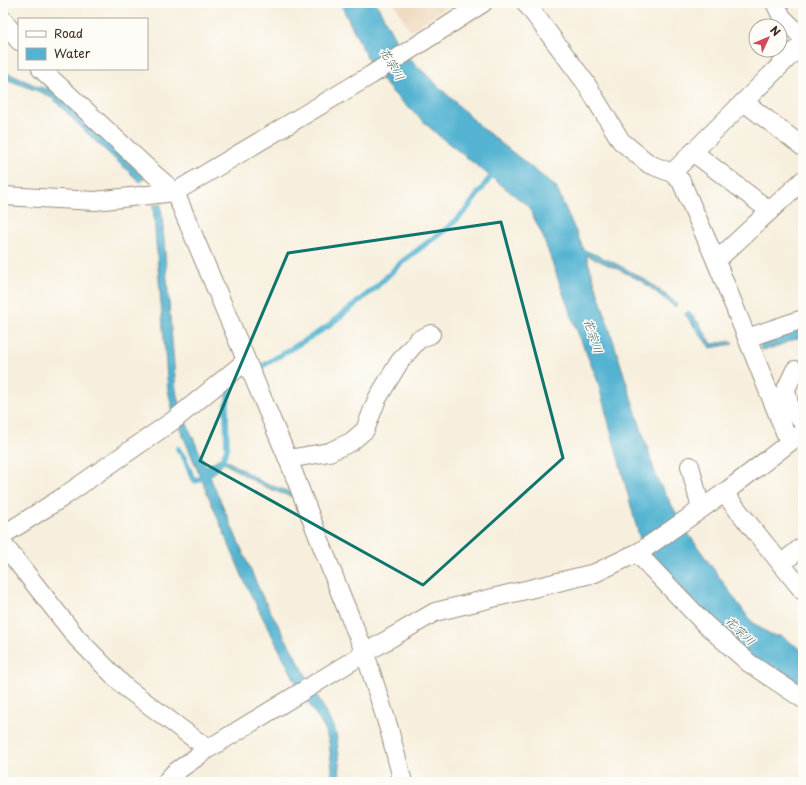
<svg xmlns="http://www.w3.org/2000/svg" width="806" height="785" viewBox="0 0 806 785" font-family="'Playpen Sans','Klee One',sans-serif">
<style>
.built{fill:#eed7bb}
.water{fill:#53b3d1;stroke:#476e78}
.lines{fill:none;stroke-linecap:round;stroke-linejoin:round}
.stream{stroke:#53b3d1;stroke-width:5.5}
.minor-casing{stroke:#998c7e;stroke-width:20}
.minor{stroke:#fff;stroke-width:18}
.marked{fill:none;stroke:#0f766e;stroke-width:3;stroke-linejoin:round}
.labels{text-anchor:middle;stroke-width:3;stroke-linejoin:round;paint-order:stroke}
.water-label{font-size:12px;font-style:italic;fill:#435a5d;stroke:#fdfcf7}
</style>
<rect width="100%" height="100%" fill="#fdfcf7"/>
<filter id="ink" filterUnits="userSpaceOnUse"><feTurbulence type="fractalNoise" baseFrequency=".025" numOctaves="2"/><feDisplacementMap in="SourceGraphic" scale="8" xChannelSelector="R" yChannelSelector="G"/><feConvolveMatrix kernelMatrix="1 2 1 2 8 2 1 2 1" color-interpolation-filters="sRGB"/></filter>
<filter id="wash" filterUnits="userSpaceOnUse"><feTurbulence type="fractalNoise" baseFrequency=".012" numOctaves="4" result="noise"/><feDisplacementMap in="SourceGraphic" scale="16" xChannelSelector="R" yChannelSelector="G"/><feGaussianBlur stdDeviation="0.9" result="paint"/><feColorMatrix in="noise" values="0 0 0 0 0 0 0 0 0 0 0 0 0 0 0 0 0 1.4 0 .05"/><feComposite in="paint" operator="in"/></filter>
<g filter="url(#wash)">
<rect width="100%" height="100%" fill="#f7efdd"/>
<path class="built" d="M394,3h58l-42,28z"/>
<g class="water">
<path d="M340,3h36l22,41 16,19 67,64 75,60 28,63c34,13 66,30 93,54l-2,3 -32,-25 -23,-12 -34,-15 71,224 30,53 63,88 20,15 11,1 22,15v42l-42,-26 -109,-106 -13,-25 -42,-157 -24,-58 -31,-87 -14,-28 -90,-71 -43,-40 -14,-16 -12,-18z"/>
<path d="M30,69h4l111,109 -5,4 -49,-45 -38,-38 -10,-6 -40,-15v-7l34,15 13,4z"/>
<path d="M161,204l15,186 4,18 26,59 14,-9h3l41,25 29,10 1,4c-26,-6 -47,-20 -70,-34l-14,14 52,119 56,101 18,36 4,31 -1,18h-8l1,-13 -3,-27 -5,-14 -26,-42 -52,-101 -73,-173 -5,-22 -15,-185z"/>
<path d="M688,311l11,12 13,21 20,-3 1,3 -23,4 -25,-34z"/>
<path d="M803,328v8l-31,12 -11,2 -1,-6 17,-5z"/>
</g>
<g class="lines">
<g class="stream">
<path d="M261,367l66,-40 48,-39 28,-27 47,-35 17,-17 28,-38"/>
<path d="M178,449l7,10 7,18 4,4 10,-7"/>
<path d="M221,462l6,-13 -1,-36 3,-23 2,-3"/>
</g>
</g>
</g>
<g filter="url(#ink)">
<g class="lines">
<g class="minor-casing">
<g id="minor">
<path d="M526,3l59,79 36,59 28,23 23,9 9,8 35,80 73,181"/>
<path d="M775,3l7,14 21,21"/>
<path d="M3,20l16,21"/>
<path d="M41,69l113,105 21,18 113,267 55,141 22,53 24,76 14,53"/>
<path d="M744,102l59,45"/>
<path d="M693,152l77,59"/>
<path d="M672,173l131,-130"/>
<path d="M3,196l92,5 80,-9 196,-117 112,-72"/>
<path d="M716,261l87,-81"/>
<path d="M747,338l56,-19"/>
<path d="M795,370l-9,19 3,16 14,18"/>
<path d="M288,459l41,-7 22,-10 14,-12 12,-31 23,-38 18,-21 13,-6"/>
<path d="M690,466l11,43"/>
<path d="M724,493l79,98"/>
<path d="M3,535l57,-36 114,-79 72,-59"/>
<path d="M3,544l74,94 48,49 83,62"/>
<path d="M637,553l68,71 44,39 54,36"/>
<path d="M781,564l22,-18"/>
<path d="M166,782l8,-9 34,-24 157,-96 70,-41 160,-39 46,-22 83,-58 79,-61"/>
</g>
</g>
<use href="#minor" class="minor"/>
</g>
</g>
<path class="marked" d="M501,222l62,236 -140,127 -223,-124 88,-208z"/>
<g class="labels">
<g class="water-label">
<text transform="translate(392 64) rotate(60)" y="4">花宗川</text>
<text transform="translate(593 336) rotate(72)" y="4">花宗川</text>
<text transform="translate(740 631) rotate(44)" y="4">花宗川</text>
</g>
</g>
<rect width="806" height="785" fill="none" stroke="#fdfcf7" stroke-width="16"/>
<rect x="18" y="18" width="130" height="52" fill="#fdfcf7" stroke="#afa8a0"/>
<rect x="26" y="31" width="20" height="6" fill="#ffffff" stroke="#afa8a0"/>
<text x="54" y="38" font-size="12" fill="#3b2a1e">Road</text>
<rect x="26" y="48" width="20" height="12" fill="#53b3d1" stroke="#afa8a0"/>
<text x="54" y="58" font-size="12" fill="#3b2a1e">Water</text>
<g transform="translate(768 38) rotate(46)"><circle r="19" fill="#fdfcf7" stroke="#afa8a0"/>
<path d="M0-3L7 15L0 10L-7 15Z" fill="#d1495b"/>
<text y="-6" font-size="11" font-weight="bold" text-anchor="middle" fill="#3b2a1e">N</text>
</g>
</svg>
